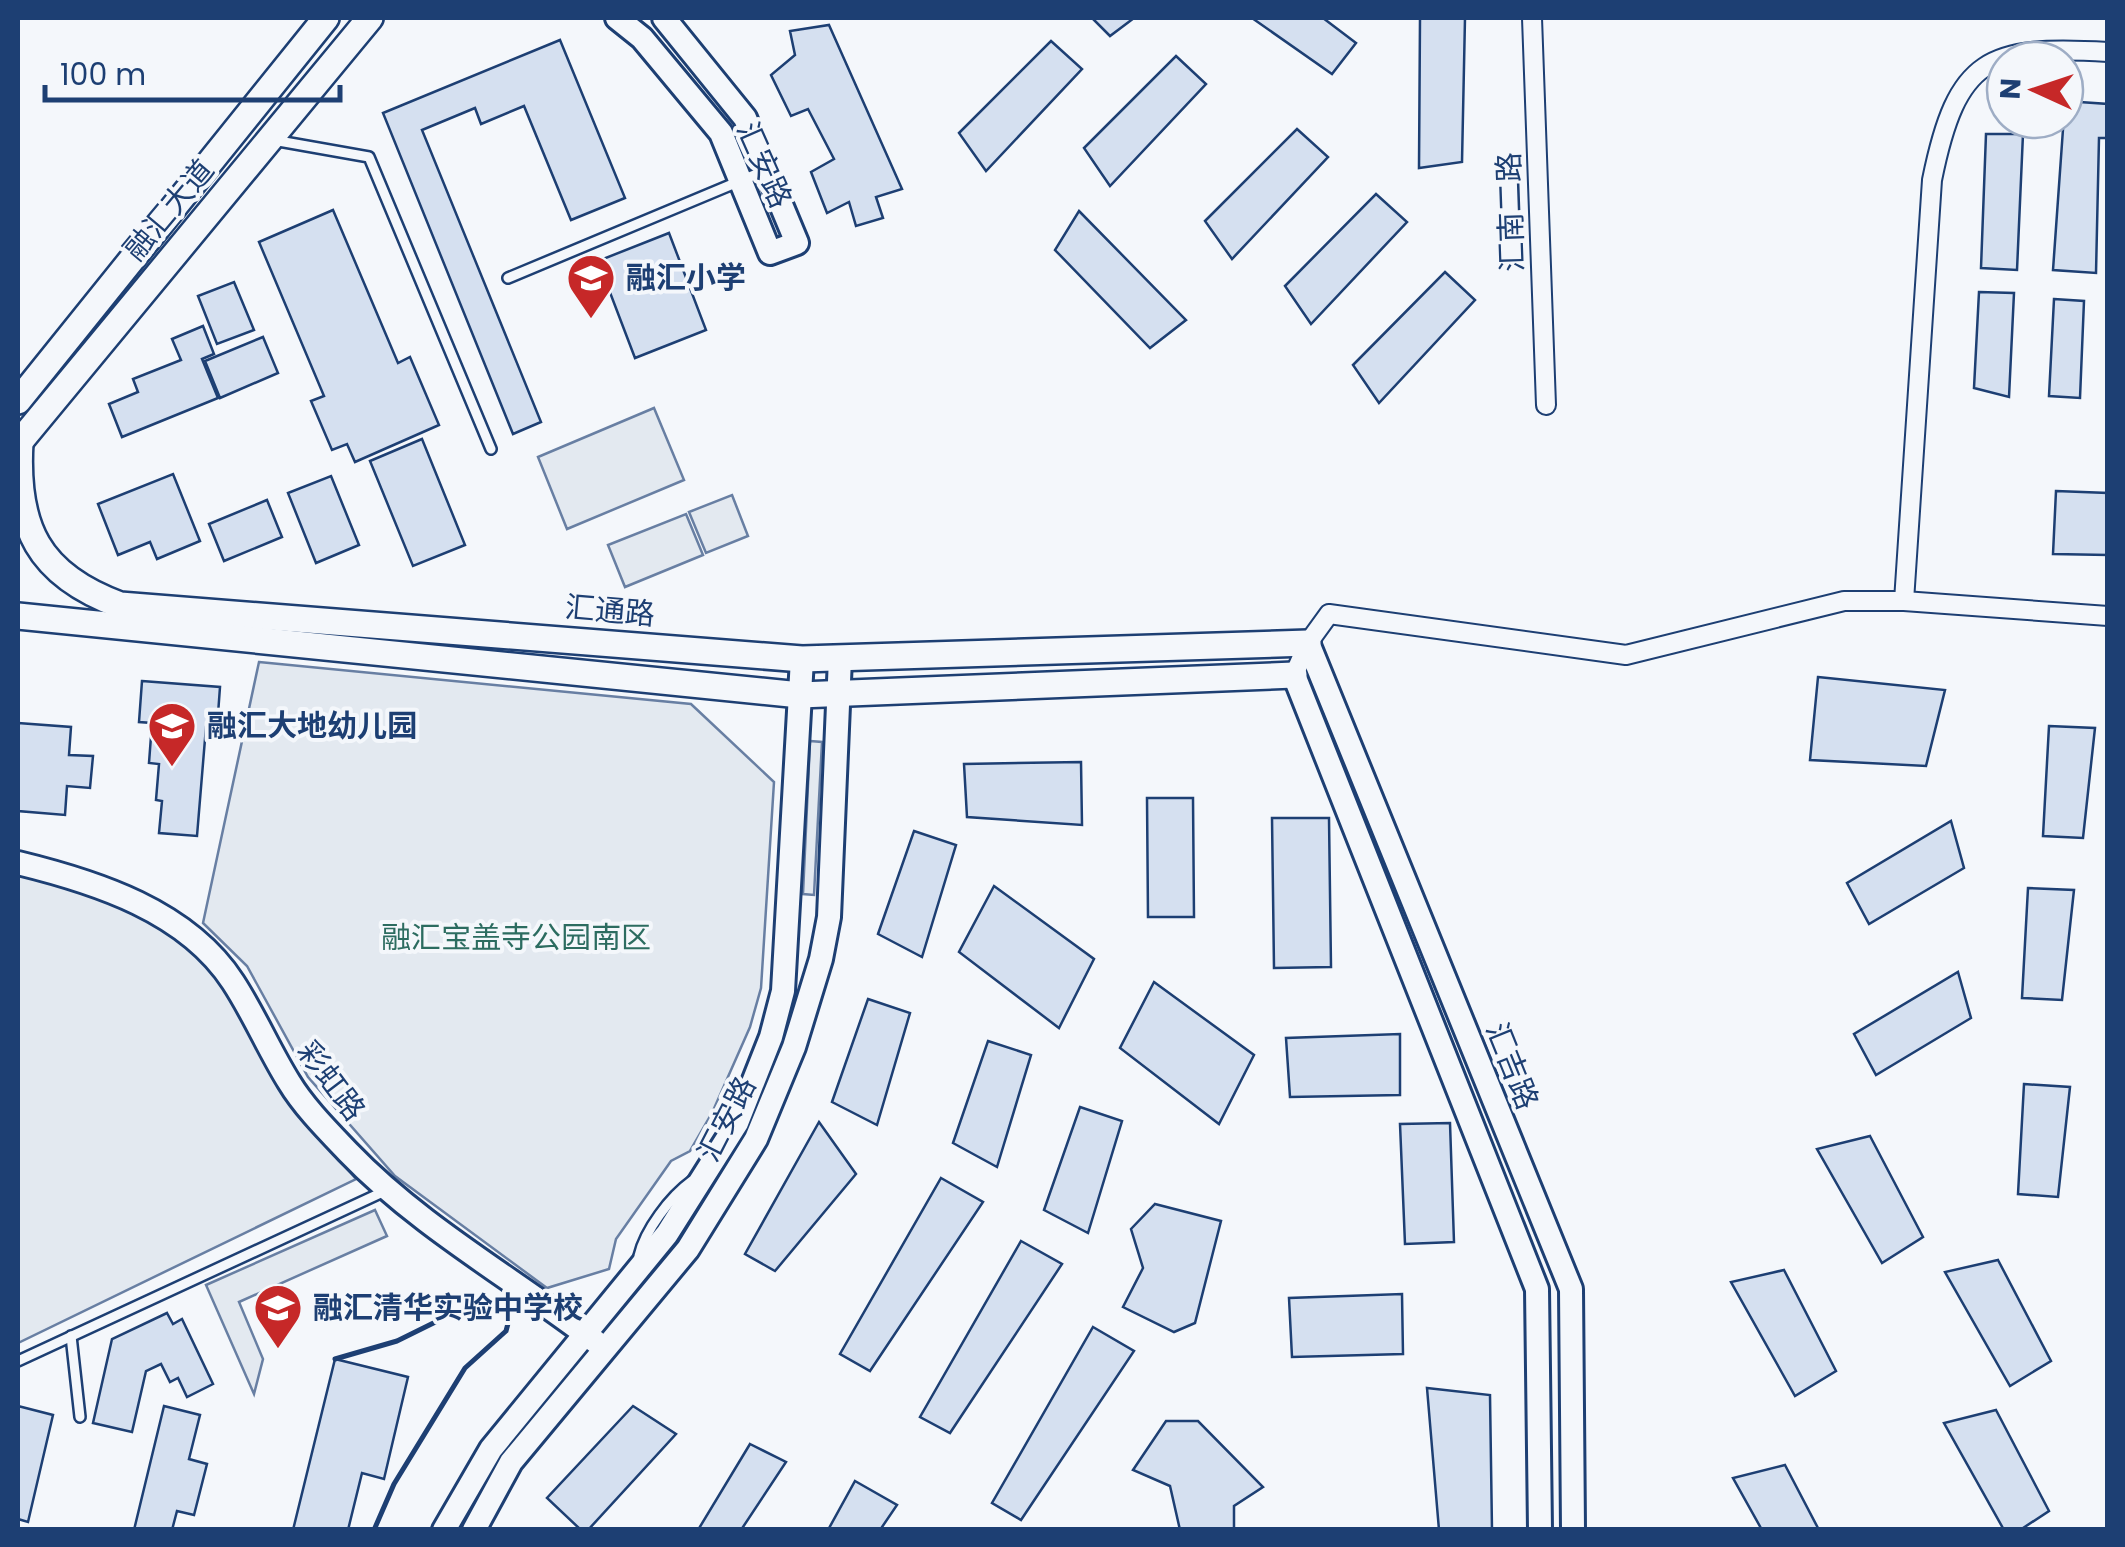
<svg xmlns="http://www.w3.org/2000/svg" width="2125" height="1547" viewBox="0 0 2125 1547" font-family="Poppins,'Noto Sans SC',sans-serif">
<style>
.green{fill:#e3e9f0;stroke:#687fa3;stroke-width:2.5}
.building{fill:#d5e0f0;stroke:#1d3f73;stroke-width:2.5}
.lines{fill:none;stroke-linecap:round;stroke-linejoin:round}
.service-casing{stroke:#1d3f73;stroke-width:14}
.minor-casing{stroke:#1d3f73;stroke-width:22}
.tertiary-casing{stroke:#1d3f73;stroke-width:28}
.secondary-casing{stroke:#1d3f73;stroke-width:30}
.service{stroke:#f4f7fb;stroke-width:9}
.minor{stroke:#f4f7fb;stroke-width:18}
.tertiary{stroke:#f4f7fb;stroke-width:22}
.secondary{stroke:#f4f7fb;stroke-width:25}
.wall{stroke:#1d3f73;stroke-width:5}
.labels{text-anchor:middle;stroke-width:8;stroke-linejoin:round;paint-order:stroke}
.street-label{font-size:30px;fill:#1d3f73;stroke:#f4f7fb}
.poi-label{font-size:30px;font-weight:bold;fill:#1d3f73;stroke:#f4f7fb;text-anchor:start}
.park-label{font-size:30px;fill:#2c6c60;stroke:#f4f7fb}
</style>
<rect width="100%" height="100%" fill="#f4f7fb"/>
<g class="green">
<path d="M654,408l30,72 -117,49 -29,-72z"/>
<path d="M732,495l16,41 -42,17 -17,-41z"/>
<path d="M686,514l17,41 -78,32 -17,-42z"/>
<path d="M259,662l432,42 83,78 -13,206 -11,39 -38,86 -22,38 -19,10 -55,78 -7,30 -62,19 -152,-112 -87,-99 -61,-111 -44,-43z"/>
<path d="M810,741l12,1 -8,153 -11,-1z"/>
<path d="M18,873c52,13 125,37 168,71 47,36 63,100 96,148 21,31 50,59 74,87l-338,164z"/>
<path d="M375,1210l12,26 -148,66 24,57 -9,35 -48,-109z"/>
</g>
<g class="building">
<path d="M1092,18h42l-24,18z"/>
<path d="M1252,18h71l33,25 -24,31z"/>
<path d="M1420,18h45l-3,144 -43,6z"/>
<path d="M829,25l73,164 -26,8 7,21 -27,8 -7,-24 -22,11 -16,-41 23,-13 -26,-50 -17,7 -20,-41 24,-20 -5,-24z"/>
<path d="M560,40l65,158 -54,22 -47,-114 -43,18 -6,-16 -53,22 119,292 -28,12 -130,-321z"/>
<path d="M1051,41l31,28 -96,102 -27,-38z"/>
<path d="M1176,56l30,28 -96,102 -26,-38z"/>
<path d="M2065,101l43,3v34h-9l-3,135 -43,-3z"/>
<path d="M1297,129l31,28 -96,102 -27,-38z"/>
<path d="M1986,134h37l-6,136 -36,-2z"/>
<path d="M1376,194l31,28 -96,102 -26,-38z"/>
<path d="M333,210l65,153 12,-6 29,68 -84,37 -8,-18 -15,6 -21,-49 13,-5 -65,-154z"/>
<path d="M1079,211l107,109 -36,28 -95,-98z"/>
<path d="M669,233l37,97 -71,28 -37,-97z"/>
<path d="M1445,272l30,28 -96,103 -26,-38z"/>
<path d="M234,282l20,48 -37,14 -19,-48z"/>
<path d="M1979,292l35,1 -5,104 -35,-9z"/>
<path d="M2054,299l30,2 -4,97 -31,-2z"/>
<path d="M203,326l11,28 -12,5 16,39 -96,39 -13,-33 29,-12 -5,-13 48,-19 -9,-21z"/>
<path d="M263,337l15,36 -58,25 -15,-37z"/>
<path d="M422,439l43,106 -52,21 -43,-105z"/>
<path d="M173,474l27,67 -43,18 -7,-17 -32,13 -20,-51z"/>
<path d="M331,476l28,69 -43,18 -28,-70z"/>
<path d="M2056,491l52,2v62l-55,-1z"/>
<path d="M267,500l15,37 -58,24 -15,-37z"/>
<path d="M1818,677l127,13 -19,76 -116,-6z"/>
<path d="M142,681l78,6 -3,41 -11,-1 -9,109 -38,-3 3,-32 -6,-1 3,-36 -10,-1 3,-40 -13,-1z"/>
<path d="M18,723l53,4 -2,28 24,1 -3,32 -23,-2 -2,29 -47,-4z"/>
<path d="M2049,726l46,2 -12,110 -40,-2z"/>
<path d="M1081,762l1,63 -115,-8 -3,-53z"/>
<path d="M1147,798h46l1,119h-46z"/>
<path d="M1272,818h57l2,149 -57,1z"/>
<path d="M1951,821l13,47 -95,56 -22,-41z"/>
<path d="M914,831l42,14 -34,112 -44,-23z"/>
<path d="M994,886l100,73 -35,69 -100,-76z"/>
<path d="M2028,888l46,2 -12,110 -40,-2z"/>
<path d="M1958,972l13,46 -95,57 -22,-41z"/>
<path d="M1154,982l100,73 -35,69 -99,-76z"/>
<path d="M868,999l42,14 -33,112 -45,-23z"/>
<path d="M1400,1034v61l-110,2 -4,-59z"/>
<path d="M988,1041l43,14 -34,112 -44,-24z"/>
<path d="M2024,1084l46,3 -12,110 -40,-3z"/>
<path d="M1080,1107l42,14 -34,112 -44,-23z"/>
<path d="M819,1122l37,52 -81,97 -30,-17z"/>
<path d="M1450,1123l4,119 -49,2 -5,-120z"/>
<path d="M1870,1136l53,101 -41,26 -65,-114z"/>
<path d="M941,1178l42,24 -113,169 -30,-17z"/>
<path d="M1155,1204l66,17 -26,102 -21,9 -51,-25 20,-39 -12,-39z"/>
<path d="M1021,1241l41,23 -112,169 -30,-16z"/>
<path d="M1998,1260l53,101 -41,25 -65,-114z"/>
<path d="M1784,1270l52,101 -41,25 -64,-114z"/>
<path d="M1402,1294l1,60 -111,3 -3,-59z"/>
<path d="M167,1313l6,11 9,-5 31,65 -26,13 -9,-19 -8,4 -9,-18 -15,7 -14,61 -39,-9 19,-84z"/>
<path d="M1093,1327l41,24 -113,169 -29,-17z"/>
<path d="M335,1359l73,18 -24,102 -22,-6 -14,57h-55z"/>
<path d="M1427,1388l63,7 2,135h-53z"/>
<path d="M18,1406l35,9 -25,107 -10,-3z"/>
<path d="M164,1406l36,9 -11,44 18,5 -13,51 -17,-4 -5,19h-38z"/>
<path d="M633,1406l43,28 -88,96h-7l-34,-32z"/>
<path d="M1996,1410l53,101 -29,19h-16l-60,-107z"/>
<path d="M1166,1421h32l65,66 -29,19v24h-54l-10,-44 -37,-16z"/>
<path d="M750,1444l36,18 -45,68h-43z"/>
<path d="M1785,1465l34,65h-57l-29,-52z"/>
<path d="M855,1481l42,24 -17,25h-52z"/>
</g>
<g class="lines">
<g class="service-casing">
<g id="service">
<path d="M273,140l96,17 122,292"/>
<path d="M508,278l256,-107"/>
<path d="M639,1256c6,-26 31,-59 53,-75"/>
<path d="M71,1336l9,81"/>
<path d="M18,1361l367,-170"/>
</g>
</g>
<g class="minor-casing">
<g id="minor">
<path d="M1532,18l14,387"/>
<path d="M1904,601l28,-421c25,-123 56,-135 176,-128"/>
<path d="M1294,675l14,-32 21,-29 297,41 218,-54h60l204,15"/>
</g>
</g>
<g class="tertiary-casing">
<g id="tertiary">
<path d="M617,18l25,20 79,95 49,120 27,-10 -52,-125 -81,-100"/>
<path d="M1308,643l263,646 2,241"/>
<path d="M1294,675l243,614 3,241"/>
<path d="M18,863c78,19 169,48 215,119 21,32 36,68 56,100 15,25 39,49 59,70 72,75 166,127 248,190"/>
<path d="M444,1530l47,-81 176,-215 70,-111 34,-86 12,-46 19,-332"/>
<path d="M474,1530l37,-68 177,-213 68,-110 38,-92 27,-88 8,-42 11,-259"/>
</g>
</g>
<g class="secondary-casing">
<g id="secondary">
<path d="M18,401l308,-383"/>
<path d="M20,442c-5,85 18,133 100,163l682,54 506,-16"/>
<path d="M18,444l352,-426"/>
<path d="M18,616l782,79 494,-20"/>
</g>
</g>
<use href="#service" class="service"/>
<use href="#minor" class="minor"/>
<use href="#tertiary" class="tertiary"/>
<use href="#secondary" class="secondary"/>
<path class="wall" d="M335,1359l62,-18 83,-41 18,1 12,15 -4,15 -41,37 -71,116 -20,46"/>
</g>
<defs>
<g id="school-pin" transform="scale(2.5)"><path d="M0 17L-7.5 6A9.5 9.5 0 1 1 7.5 6Z" fill="#c62828" stroke="#f4f7fb"/><path d="M0-5L7-2L0 1L-7-2ZM-4 1L0 2.5L4 1V4Q0 6-4 4Z" fill="#fff"/></g>
</defs>
<g fill-rule="evenodd">
<use href="#school-pin" x="591" y="278"/>
<use href="#school-pin" x="172" y="726"/>
<use href="#school-pin" x="278" y="1308"/>
</g>
<g class="labels">
<g class="street-label">
<text transform="translate(764 165) rotate(66)" y="10">汇安路</text>
<text transform="translate(169 210) rotate(-50)" y="10">融汇大道</text>
<text transform="translate(1511 212) rotate(-92)" y="10">汇南二路</text>
<text transform="translate(610 611) rotate(5)" y="10">汇通路</text>
<text transform="translate(1512 1066) rotate(68)" y="10">汇吉路</text>
<text transform="translate(331 1081) rotate(53)" y="10">彩虹路</text>
<text transform="translate(727 1119) rotate(-63)" y="10">汇安路</text>
</g>
<g class="poi-label">
<text x="626" y="288">融汇小学</text>
<text x="207" y="736">融汇大地幼儿园</text>
<text x="313" y="1318">融汇清华实验中学校</text>
</g>
<g class="park-label">
<text x="516" y="948">融汇宝盖寺公园南区</text>
</g>
</g>
<rect width="2125" height="1547" fill="none" stroke="#1d3f73" stroke-width="40"/>
<g transform="translate(2035 90) rotate(273)"><circle r="48" fill="#f4f7fb" stroke="#9eadc5" stroke-width="2.5"/>
<path d="M0-8L18 38L0 25L-18 38Z" fill="#c62828"/>
<text y="-15" font-size="28" font-weight="bold" text-anchor="middle" fill="#1d3f73">N</text>
</g>
<path d="M45 85v15h295v-15" fill="none" stroke="#1d3f73" stroke-width="5"/>
<text x="60" y="85" font-size="30" fill="#1d3f73" stroke="#f4f7fb" stroke-width="8" paint-order="stroke">100 m</text>
</svg>
